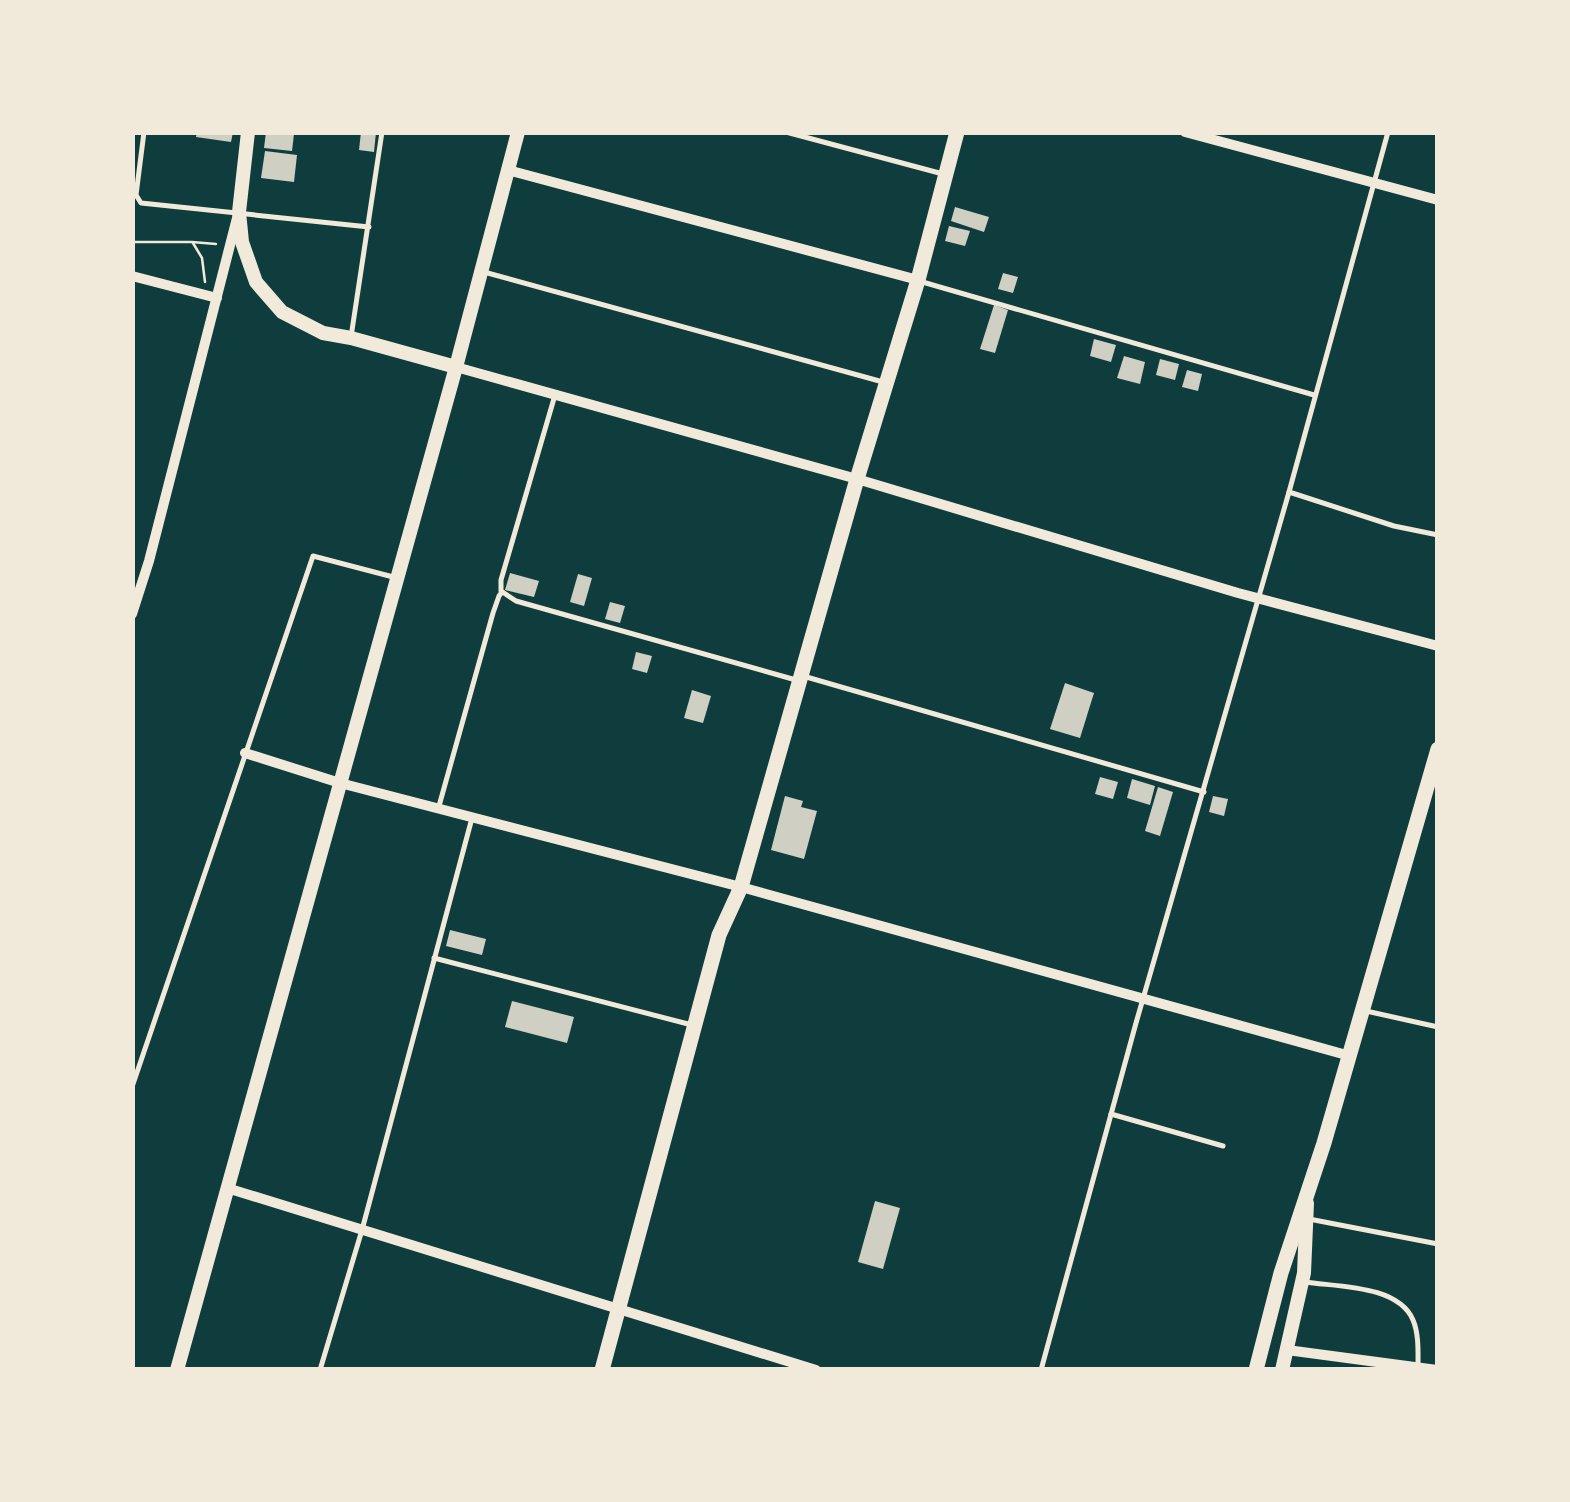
<svg xmlns="http://www.w3.org/2000/svg" width="1570" height="1502" viewBox="0 0 1570 1502" font-family="Lato,sans-serif">
<style>
.building{fill:#cfcfc3}
.lines{fill:none;stroke-linecap:round;stroke-linejoin:round}
.path{stroke:#f1e9da;stroke-width:2.5}
.service{stroke:#f1e9da;stroke-width:5}
.minor{stroke:#f1e9da;stroke-width:10}
.tertiary{stroke:#f1e9da;stroke-width:14}
.secondary{stroke:#f1e9da;stroke-width:15}
</style>
<rect width="100%" height="100%" fill="#0f3d3e"/>
<g class="building">
<path d="M197,132h36l-2,10 -35,-5z"/>
<path d="M266,132l28,2 -2,17 -28,-3z"/>
<path d="M361,132h15l-2,20 -15,-2z"/>
<path d="M265,151l32,4 -3,27 -33,-4z"/>
<path d="M955,207l34,10 -5,15 -33,-11z"/>
<path d="M949,226l21,5 -5,15 -20,-5z"/>
<path d="M1003,273l15,4 -5,16 -15,-4z"/>
<path d="M994,305l14,5 -13,43 -15,-4z"/>
<path d="M1094,339l22,6 -5,17 -21,-6z"/>
<path d="M1124,356l21,6 -5,22 -23,-6z"/>
<path d="M1160,359l19,5 -4,16 -19,-5z"/>
<path d="M1187,370l15,4 -4,17 -16,-4z"/>
<path d="M510,573l29,8 -5,16 -29,-7z"/>
<path d="M578,574l14,4 -8,28 -14,-4z"/>
<path d="M610,602l15,4 -5,17 -15,-4z"/>
<path d="M636,652l16,4 -5,17 -15,-4z"/>
<path d="M1065,683l29,10 -14,45 -30,-9z"/>
<path d="M692,690l19,6 -8,27 -19,-5z"/>
<path d="M1100,777l18,5 -5,17 -18,-5z"/>
<path d="M1132,779l23,7 -5,19 -23,-7z"/>
<path d="M1158,787l15,5 -13,44 -15,-5z"/>
<path d="M785,796l18,5 -2,6 16,4 -13,48 -33,-9z"/>
<path d="M1213,796l15,3 -4,17 -15,-4z"/>
<path d="M450,930l36,9 -4,16 -36,-9z"/>
<path d="M512,1001l62,16 -7,26 -62,-16z"/>
<path d="M875,1201l25,7 -17,61 -25,-7z"/>
</g>
<g class="lines">
<g class="path">
<path d="M132,242h60l24,2"/>
<path d="M193,243l9,15 3,24"/>
</g>
<g class="service">
<path d="M144,132l-8,63 5,8 228,24"/>
<path d="M786,132l157,42"/>
<path d="M484,272l399,110"/>
<path d="M919,281l395,114"/>
<path d="M351,337l31,-205"/>
<path d="M555,395l-54,185v11l15,10 280,79"/>
<path d="M1289,492l105,34 44,9"/>
<path d="M803,676l401,116"/>
<path d="M439,806l54,-193 6,-17 3,-4"/>
<path d="M434,958l258,67"/>
<path d="M1366,1011l72,16"/>
<path d="M132,1087l181,-531 84,22"/>
<path d="M1111,1114l112,32"/>
<path d="M1309,1219l129,25"/>
<path d="M1305,1282c33,5 93,3 108,38 6,14 5,32 5,47"/>
<path d="M320,1370l42,-140 110,-412"/>
<path d="M1041,1370l95,-347 153,-531 99,-360"/>
</g>
<g class="minor">
<path d="M1185,132l253,68"/>
<path d="M508,170l410,110"/>
<path d="M132,276l85,22"/>
<path d="M456,367l401,112 381,114 200,53"/>
<path d="M132,614l17,-53 88,-343"/>
<path d="M245,753l95,30 401,104 609,169"/>
<path d="M227,1188l589,182"/>
<path d="M1287,1350l150,20"/>
</g>
<g class="tertiary">
<path d="M248,132l-9,80 3,30 14,40 26,30 41,21 28,5 105,29"/>
<path d="M177,1370l279,-1003 62,-235"/>
<path d="M1282,1370l22,-97 3,-70"/>
</g>
<g class="secondary">
<path d="M602,1370l117,-435 22,-48 116,-408 61,-199 39,-148"/>
<path d="M1256,1370l25,-97 43,-130 114,-394"/>
</g>
</g>
<rect width="1570" height="1502" fill="none" stroke="#f1e9da" stroke-width="270"/>
</svg>
